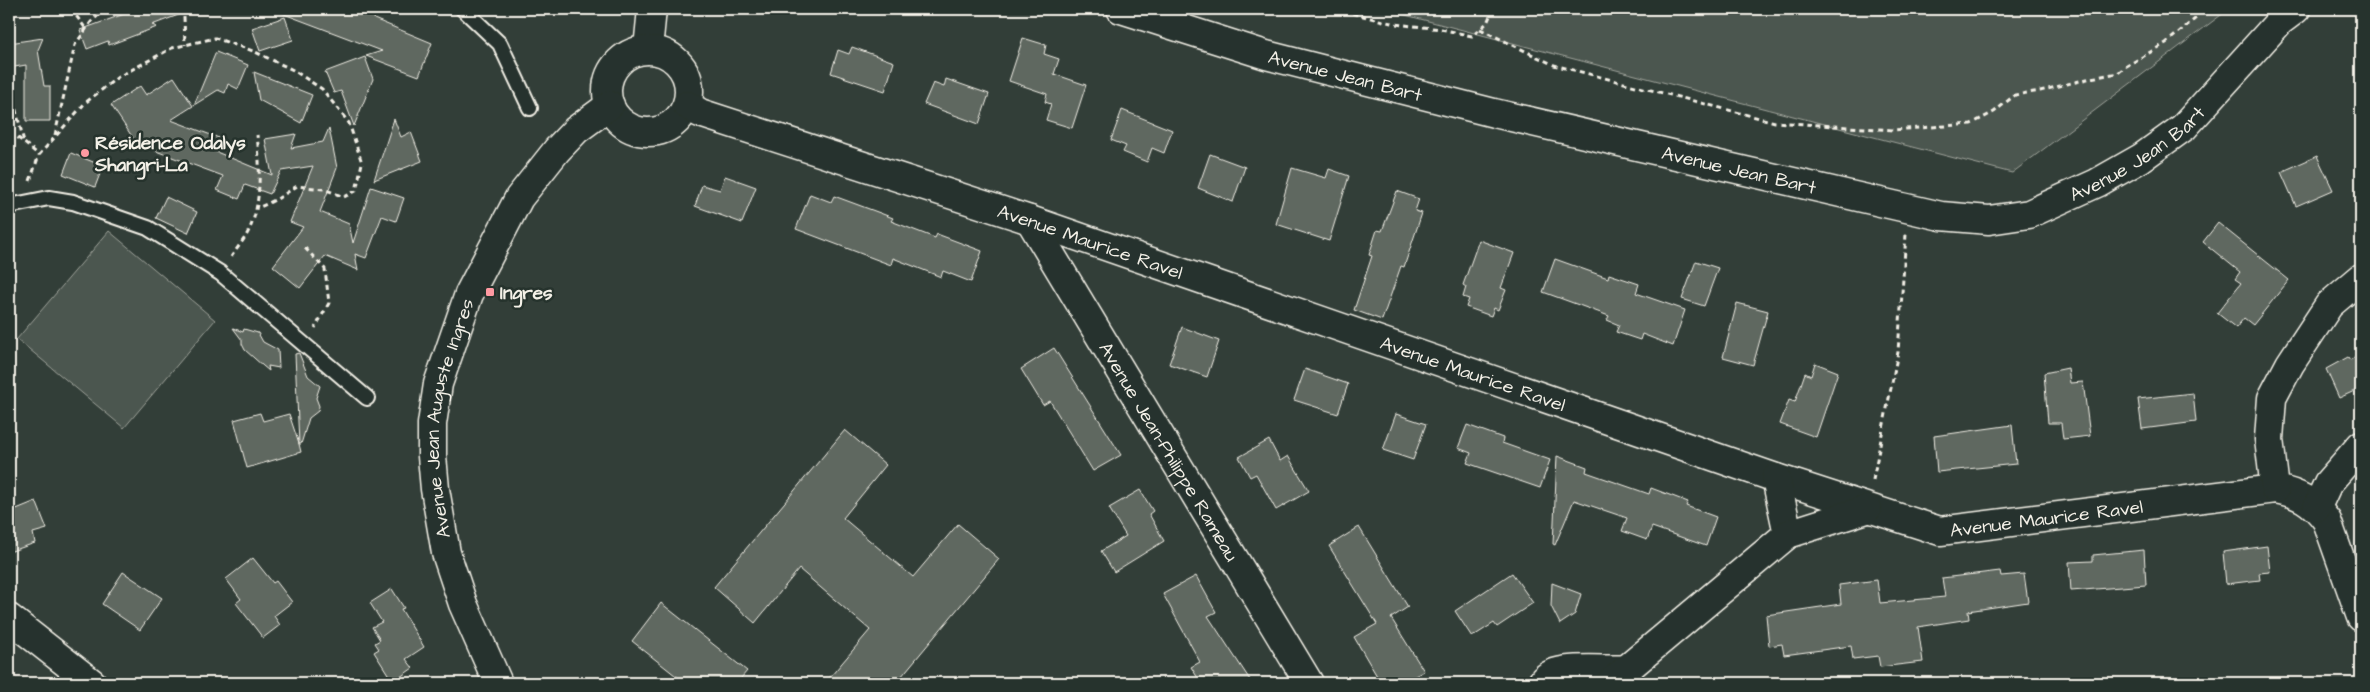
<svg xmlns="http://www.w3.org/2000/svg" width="2370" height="692" viewBox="0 0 2370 692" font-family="'Architects Daughter',sans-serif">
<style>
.green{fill:#4c564f;stroke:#a0a49c}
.building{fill:#5f6861;stroke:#f4f1e8}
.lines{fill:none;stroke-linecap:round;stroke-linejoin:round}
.lane-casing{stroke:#f4f1e8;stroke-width:18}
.street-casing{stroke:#f4f1e8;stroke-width:31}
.path{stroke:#f4f1e8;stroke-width:3;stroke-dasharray:5 4;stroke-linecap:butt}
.lane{stroke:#26332d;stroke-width:14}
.street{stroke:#26332d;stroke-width:28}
.poi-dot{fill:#ff9aa2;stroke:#26332d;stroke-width:2}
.labels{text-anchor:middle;stroke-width:5;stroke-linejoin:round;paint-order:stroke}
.street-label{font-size:19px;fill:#f4f1e8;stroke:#26332d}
.poi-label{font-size:19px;font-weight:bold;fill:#f4f1e8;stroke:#26332d;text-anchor:start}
</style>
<rect width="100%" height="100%" fill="#323e38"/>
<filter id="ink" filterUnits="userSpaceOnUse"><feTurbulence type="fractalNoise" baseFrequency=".02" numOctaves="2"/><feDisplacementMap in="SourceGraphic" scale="10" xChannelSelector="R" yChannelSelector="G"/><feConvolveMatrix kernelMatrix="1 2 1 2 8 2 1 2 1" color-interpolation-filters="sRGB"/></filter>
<g filter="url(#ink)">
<g class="green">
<path d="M1382,9h847l-217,164z"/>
<path d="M109,231l106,89 -91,108 -107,-89z"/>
</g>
<g class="building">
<path d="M138,9h51v2l-37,14 5,2 -48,18 -1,-4 -21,8 -7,-19z"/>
<path d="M277,9h101l-4,10 58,24 -13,33 -53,-20 16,-5 -106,-40z"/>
<path d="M285,17l8,23 -33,11 -8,-23z"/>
<path d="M43,38l-5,12 6,36h6v35h-24v-56l-17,3v-25z"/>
<path d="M1023,38l23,7 -2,9 15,5 -5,15 32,11 -14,43 -26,-8 5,-16 -6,-2 2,-8 -38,-13z"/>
<path d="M852,47l42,15 -9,29 -54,-18 7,-23 11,4z"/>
<path d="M216,52l32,13 -10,24 -10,-5 -3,9 -7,-3 -24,15z"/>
<path d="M365,57l8,22 -19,47 -13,-35 -7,2 -9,-21z"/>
<path d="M254,72l58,23 -11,28 -42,-23z"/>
<path d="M174,77l19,29 -22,14 48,18 -5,13 58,24 -7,-36 31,-5 -5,14 32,-6 6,-14 8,40 -17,44 29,12 4,19 18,-56 33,11 -8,23 -14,-5 -16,42 -11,-4 3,16 -33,-14 -25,32 -27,-22 30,-39 -13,-5 23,-56 -32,5 -11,23 -25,-9 -6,14 -22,-9 6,-14 -86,-32 -26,-39 29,-19 6,9z"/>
<path d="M946,79l43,15 -10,30 -55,-20 9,-21 11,4z"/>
<path d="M1122,110l50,20 -8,23 -12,-5 -5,14 -24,-10 3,-6 -15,-6z"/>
<path d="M394,119l7,18 10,-5 11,29 -48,19z"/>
<path d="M71,153l32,13 -8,21 -32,-13z"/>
<path d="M1210,154l35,13 -12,35 -35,-14z"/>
<path d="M2317,156l16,34 -37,16 -15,-34z"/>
<path d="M1292,168l34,10 3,-9 20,7 -20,65 -53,-17z"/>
<path d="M725,176l31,11 -14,36 -47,-17 7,-21 18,5z"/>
<path d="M1397,191l22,8 -4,12 7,2 -18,54 -3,-1 -19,54 -28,-10 18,-54 -3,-1 8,-25 5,1z"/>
<path d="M810,194l21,8 3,-6 46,17 13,5 -2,3 44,17 2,-4 45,17 -11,31 -28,-11 -2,6 -48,-19 -2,7 -95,-36z"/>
<path d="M166,197l31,15 -9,21 -32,-15z"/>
<path d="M2218,223l71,57 -36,45 -9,-7 -8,10 -19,-15 24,-30 -6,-4 5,-7 -37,-30z"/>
<path d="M1479,240l35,13 -13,35 5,2 -8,20 -4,-2 -3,8 -25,-9 3,-8 -6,-2 3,-10 -3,-2z"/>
<path d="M1555,259l53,19 1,-4 30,10 -3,9 49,17 -12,36 -31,-12 -2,6 -24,-8 3,-7 -12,-5 2,-4 -66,-24z"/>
<path d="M1696,261l22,7 -14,38 -22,-7z"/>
<path d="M1737,303l31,8 -15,54 -30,-8z"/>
<path d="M1182,327l37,14 -12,36 -38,-13z"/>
<path d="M233,328l10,4 1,-3 14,4 5,9 15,8 1,18 -11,-2 1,5 -6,-5 -18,-16 -3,-6v-4z"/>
<path d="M1054,348l67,107 -28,16 -43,-70 -7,4 -22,-36z"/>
<path d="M299,353l9,23 12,10 -4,12 3,8 -1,5 -9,7 -8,26h-2l2,8 -54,16 -13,-48 26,-7 3,8 26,-7 10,30 -4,-90z"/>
<path d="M2361,354v34l-22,10 -13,-29 22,-12 2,3z"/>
<path d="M1815,363l23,9 -22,65 -36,-13 9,-24 6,2 10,-29 6,3z"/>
<path d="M2068,368l2,15 13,-1 7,54 -27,3 -2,-16h-13l-4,-50z"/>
<path d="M1305,369l43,15 -10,30 -44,-14z"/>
<path d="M2193,393l3,29 -54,7 -4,-30z"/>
<path d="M1396,414l30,10 -13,36 -30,-10z"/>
<path d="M1467,425l36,13 -1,5 48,17 -10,28 -73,-25 4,-10 -13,-5z"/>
<path d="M2012,425l4,39 -79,8 -3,-36z"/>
<path d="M845,430l41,35 -43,53 70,59 45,-53 41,35 -103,124h-71l45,-53 -71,-61 -44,54 -41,-36z"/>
<path d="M1269,440l11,21 8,-5 21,35 -33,19 -20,-36 -6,3 -11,-20z"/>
<path d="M1557,456l30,11 -1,5 63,22 2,-6 37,14 -2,4 30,11 -10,29 -54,-19 -5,13 -25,-9 5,-13 -53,-18 -19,45 -2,-1z"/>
<path d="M1140,490l13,21 -4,3 15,27 -50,31 -13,-21 25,-15 -17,-28z"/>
<path d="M36,501l11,28 -14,4 2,10 -26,9v-40z"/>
<path d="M1359,527l49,80 -17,11 33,53 -21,12h-22l-27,-46 23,-13 -48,-78z"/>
<path d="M2267,546l3,26 -11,1 1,7 -34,4 -3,-32z"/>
<path d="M2144,550l2,35 -75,6 -2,-29 24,-1v-6z"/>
<path d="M253,558l20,25 3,-2 16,21 -18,14 6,9 -17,13 -27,-35 5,-4 -15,-20z"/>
<path d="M2000,571l1,5 23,-2 4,28 -60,9 1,8 -51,8 5,35 -43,5 -2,-11 -25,3 -2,-13 -67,9 -2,-11 -13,2 -3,-31 75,-11 -2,-19 38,-5 3,23 65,-6 -3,-19z"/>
<path d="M123,572l39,26 -22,32 -38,-26z"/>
<path d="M1512,573l21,30 -36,24 -3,-4 -22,14 -17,-26z"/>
<path d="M1196,576l20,36 -8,4 44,67h-51l-10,-16 9,-5 -37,-68z"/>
<path d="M1552,583l29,11 -6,20 -15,10 -9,-18z"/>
<path d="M392,589l12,19 -3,1 23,38 -18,12 7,9 -20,14 -19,-30 5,-3 -4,-6 5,-3 -8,-13 10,-5 -12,-19z"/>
<path d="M661,603l86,68 -10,12h-52l-53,-42z"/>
</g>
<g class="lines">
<g class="lane-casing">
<g id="lane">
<path d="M463,9l37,35 30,64"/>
<path d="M9,206l40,-8 24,4 75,26 72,45 147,125"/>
</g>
</g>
<g class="street-casing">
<g id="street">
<path id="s1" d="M1121,9l145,46 228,58 447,103 48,4 40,-6 68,-31 44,-25 43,-31 96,-106 16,-12"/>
<path d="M648,49l4,-40"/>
<circle cx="648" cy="91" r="41"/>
<path id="s2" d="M687,105l13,8 330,107 746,258 164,53 335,-42c23,4 38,12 52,32l34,96"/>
<path id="s3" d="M1030,220l279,463"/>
<path d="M1776,478l12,56"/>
<path d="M2275,489l-6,-50 3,-41 18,-34 39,-59 32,-27"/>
<path d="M2317,507l11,-24 33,-38"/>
<path d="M9,618l83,65"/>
<path id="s4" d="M498,683l-35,-79 -17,-51 -11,-64 -3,-33v-32l6,-40 31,-90 50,-96 38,-48 19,-20 34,-25"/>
<path d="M1542,683c9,-21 65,-11 85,-14"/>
<path d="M1610,683l178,-149 79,-25"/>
</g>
</g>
<g class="path">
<path d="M71,9l15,20"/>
<path d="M180,9l4,8 1,28"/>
<path d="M1335,9l60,15 46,5 31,7 15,-13 6,-14"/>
<path d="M1480,29l74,36 221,57 118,8 78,-6 23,-12 21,-17 25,-4 51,-13 27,-5 7,-6 41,-24 30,-25 4,-9"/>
<path d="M9,83l15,59"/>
<path d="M9,135l8,2 22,18"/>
<path d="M55,135l20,-90 16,-23 14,-13"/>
<path d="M30,181l9,-26 46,-52 33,-26 54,-29 43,-10 38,13 40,19 29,19 27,34 13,40 -6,28 -12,6 -20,-8 -27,-3 -20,13 -19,9"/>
<path d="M305,248l20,21 4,34 -14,25"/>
<path d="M231,257c6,-9 15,-19 19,-29 12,-25 10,-66 7,-93"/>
<path d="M1873,480l25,-128 8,-118"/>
</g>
<use href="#lane" class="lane"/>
<use href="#street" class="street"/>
</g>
</g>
<g class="poi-dot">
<circle cx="85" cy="153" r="5"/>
<rect x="485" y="287" width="10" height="10" rx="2.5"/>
</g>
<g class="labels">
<g class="street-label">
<text dy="7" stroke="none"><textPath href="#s1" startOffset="234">Avenue Jean Bart</textPath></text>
<text dy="7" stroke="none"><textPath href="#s1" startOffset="1059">Avenue Jean Bart</textPath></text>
<text dy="7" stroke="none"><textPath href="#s1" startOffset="639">Avenue Jean Bart</textPath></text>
<text dy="7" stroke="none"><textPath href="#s2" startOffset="426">Avenue Maurice Ravel</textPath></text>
<text dy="7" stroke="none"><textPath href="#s2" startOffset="831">Avenue Maurice Ravel</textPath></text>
<text dy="7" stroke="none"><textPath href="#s4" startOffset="278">Avenue Jean Auguste Ingres</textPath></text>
<text dy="7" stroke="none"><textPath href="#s3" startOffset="270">Avenue Jean-Philippe Rameau</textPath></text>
<text dy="7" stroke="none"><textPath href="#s2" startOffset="1431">Avenue Maurice Ravel</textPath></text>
</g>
<g class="poi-label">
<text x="95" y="149">Résidence Odalys<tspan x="95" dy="22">Shangri-La</tspan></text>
<text x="500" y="299">Ingres</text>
</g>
</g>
<rect width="2370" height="692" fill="none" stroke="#26332d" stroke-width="30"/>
<rect x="15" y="15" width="2340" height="662" fill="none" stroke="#f4f1e8" stroke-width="2" filter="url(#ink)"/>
</svg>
